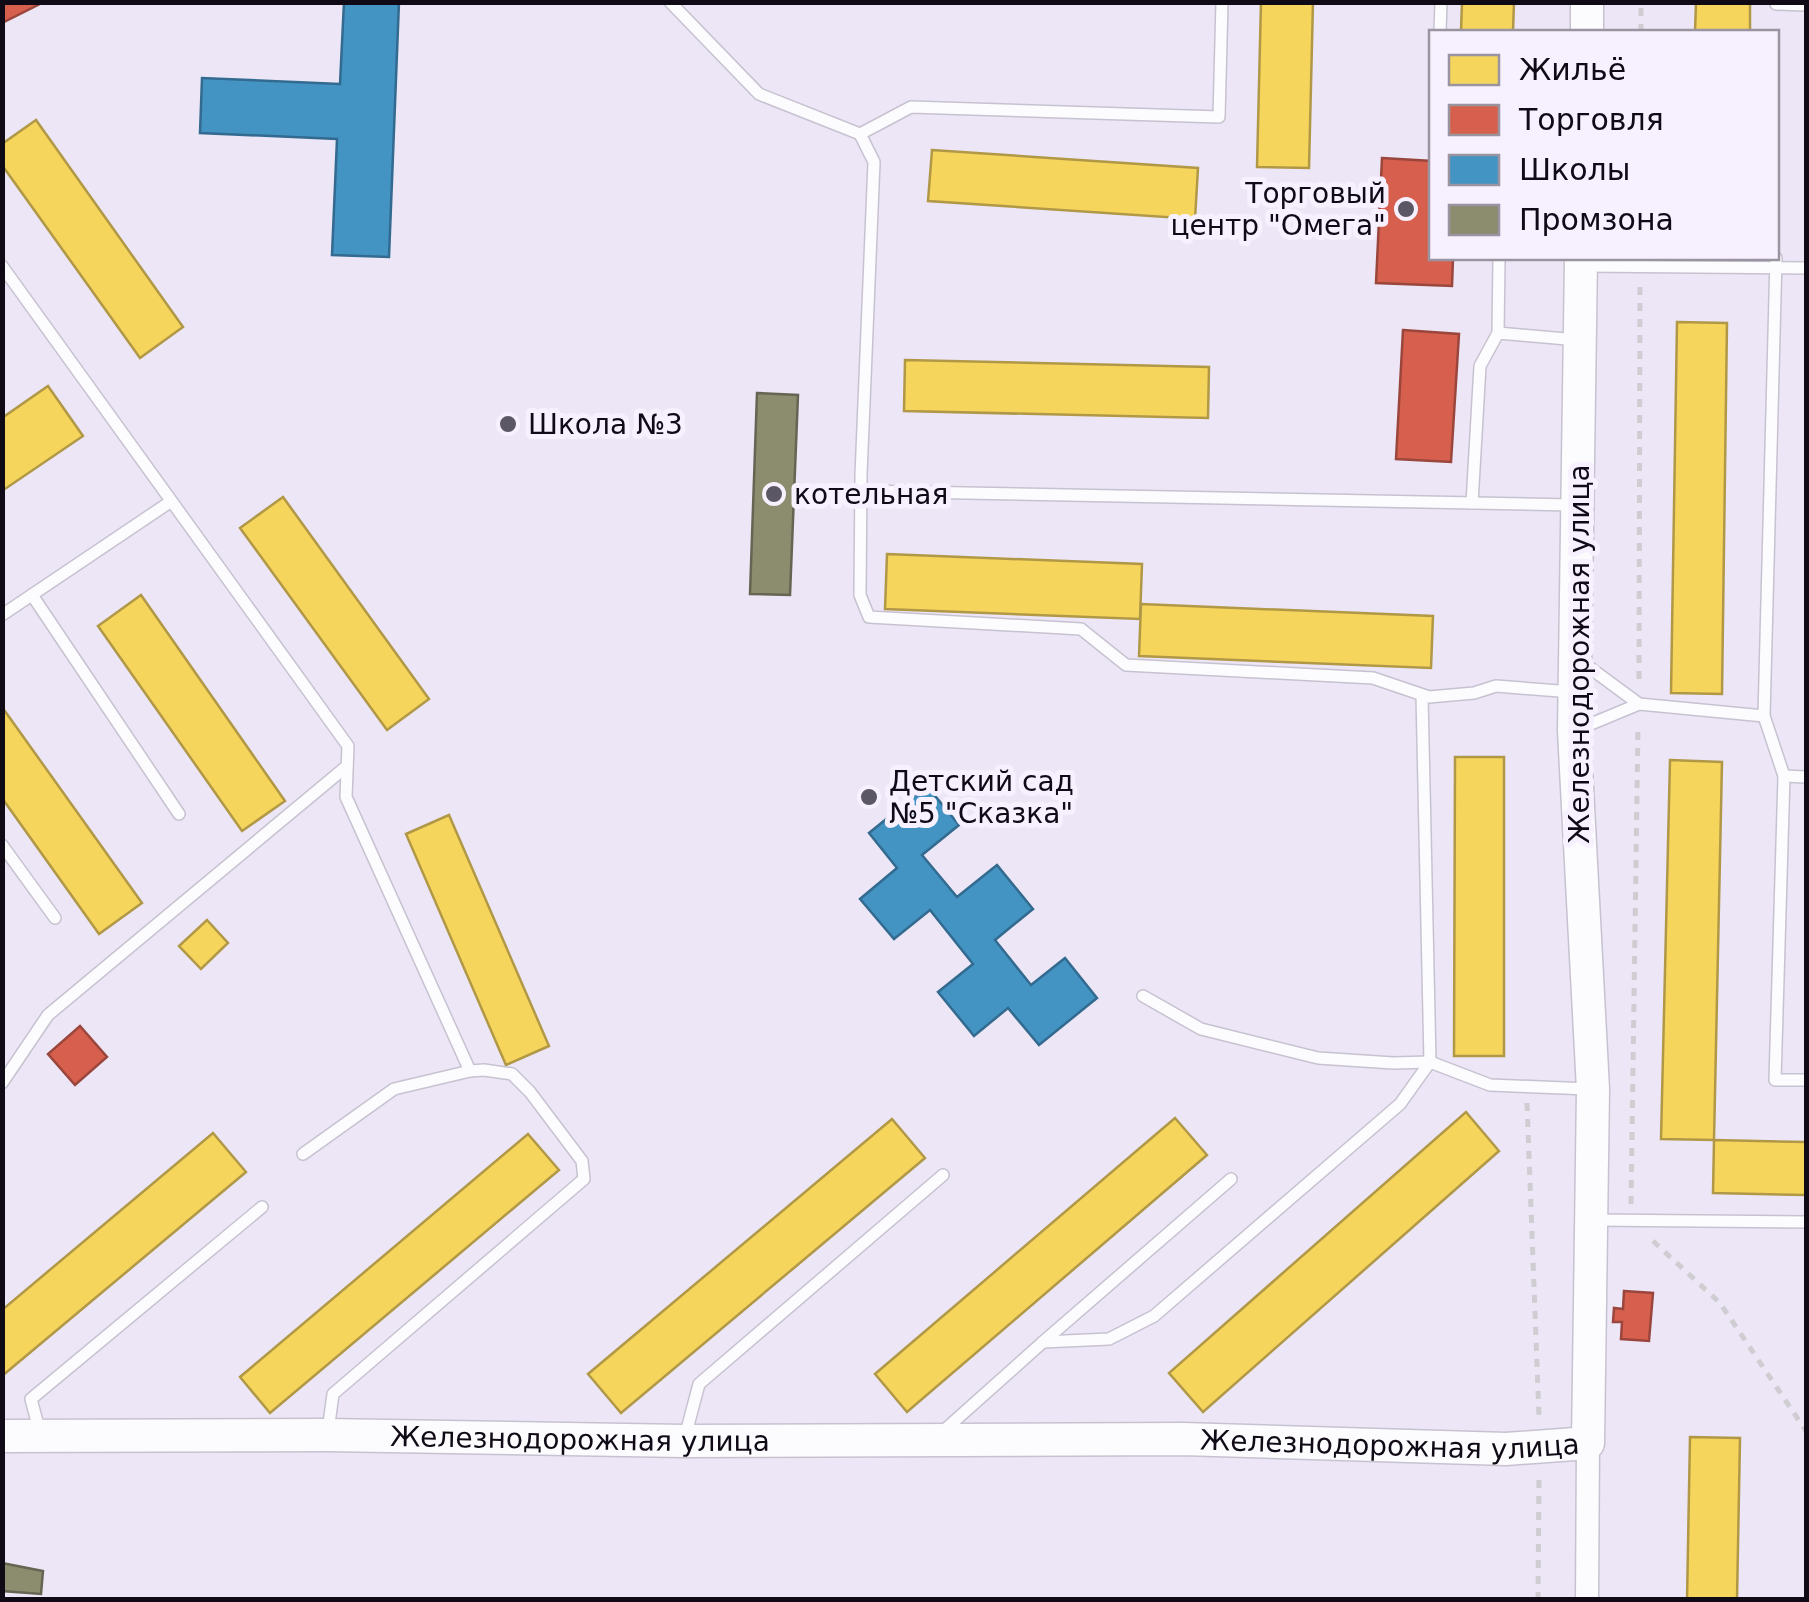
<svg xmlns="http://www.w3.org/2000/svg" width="1809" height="1602" viewBox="0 0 1809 1602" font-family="'DejaVu Sans',sans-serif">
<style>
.homes{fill:#f6d55c;stroke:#b19847;stroke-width:2.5}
.shops{fill:#d6604d;stroke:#9a463c;stroke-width:2.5}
.schools{fill:#4393c3;stroke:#336a8f;stroke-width:2.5}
.industry{fill:#8c8c6e;stroke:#666553;stroke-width:2.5}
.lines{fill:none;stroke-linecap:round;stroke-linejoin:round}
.lane-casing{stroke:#c7c2d0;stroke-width:14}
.street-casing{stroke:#c7c2d0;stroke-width:25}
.secondary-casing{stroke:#c7c2d0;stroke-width:35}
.path{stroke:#cfcdd1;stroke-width:5;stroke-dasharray:8 8;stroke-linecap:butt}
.lane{stroke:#fcfbfe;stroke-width:11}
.street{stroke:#fcfbfe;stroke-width:22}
.secondary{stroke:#fcfbfe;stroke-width:32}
.poi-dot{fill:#5c5764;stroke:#f6f0ff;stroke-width:4}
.labels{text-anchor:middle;stroke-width:10;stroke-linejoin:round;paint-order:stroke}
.poi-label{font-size:28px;fill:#0f0a15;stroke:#f6f0ff;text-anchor:start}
.street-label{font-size:28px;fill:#0f0a15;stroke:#f6f0ff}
</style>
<rect width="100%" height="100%" fill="#ece6f6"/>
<g class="homes">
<path d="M1261,2h52l-4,166 -52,-1z"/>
<path d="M1462,2h52l-1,30h-52z"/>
<path d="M1696,2h54v30h-55z"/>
<path d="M36,120l147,207 -43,31 -138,-193v-21z"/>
<path d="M932,150l266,18 -3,51 -267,-18z"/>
<path d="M1690,258h53v3l-53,-1z"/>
<path d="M1677,322l50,1 -5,371 -51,-1z"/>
<path d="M905,360l304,7 -1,51 -304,-7z"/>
<path d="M48,386l35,50 -81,55v-73z"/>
<path d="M283,497l146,202 -42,31 -147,-202z"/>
<path d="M887,554l255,10 -2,55 -255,-10z"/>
<path d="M141,595l144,206 -43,30 -144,-205z"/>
<path d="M1141,604l292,12 -2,52 -292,-12z"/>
<path d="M2,707l140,196 -43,31 -97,-136z"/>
<path d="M1455,757h49v299h-50z"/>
<path d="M1670,760l52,2 -8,378 -53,-1z"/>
<path d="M449,815l100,231 -43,19 -100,-231z"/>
<path d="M207,920l21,23 -27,26 -22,-23z"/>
<path d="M1466,1112l33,39 -296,261 -34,-39z"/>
<path d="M1175,1118l32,37 -300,257 -32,-38z"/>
<path d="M892,1119l33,39 -304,255 -33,-39z"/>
<path d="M213,1133l33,39 -244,204v-66z"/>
<path d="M528,1134l31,36 -289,243 -30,-36z"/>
<path d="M1714,1140l92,2v53l-93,-2z"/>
<path d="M1690,1437l50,1 -3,162h-50z"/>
</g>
<g class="shops">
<path d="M2,2h42l-42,21z"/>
<path d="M1382,158l50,3v97h21l-1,28 -76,-3z"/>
<path d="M1403,330l56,4 -8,128 -55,-3z"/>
<path d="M80,1026l27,31 -32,28 -27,-31z"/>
<path d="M1624,1291l29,2 -4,48 -28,-2 1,-17h-9l1,-14 9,1z"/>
</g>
<g class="schools">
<path d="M344,2h55l-10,255 -57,-2 5,-116 -137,-6 2,-55 138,6z"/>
<path d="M927,786l32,39 -37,30 35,42 40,-32 36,44 -38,31 36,45 34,-27 32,40 -58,47 -31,-37 -34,28 -36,-44 35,-28 -43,-54 -36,29 -34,-40 37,-31 -28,-35z"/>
</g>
<g class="industry">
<path d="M757,393l41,2 -8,200 -40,-1z"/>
<path d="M2,1563l41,8 -2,23 -39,-3z"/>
</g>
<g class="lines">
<g class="lane-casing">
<g id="lane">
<path d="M670,2l89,92 101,40 14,28 -13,313 -1,120 9,22 212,12 45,36 247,13 56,19 45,-4 22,-7 76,6"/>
<path d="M1776,4l30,1"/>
<path d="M1440,32l1,-30"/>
<path d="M860,134l51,-27 308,10 3,-115"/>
<path d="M1499,258l-1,75 80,7"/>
<path d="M1776,258l-12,458 20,60 -9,304h31"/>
<path d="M2,266l346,480 -2,51 124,274 14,-1 28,4 18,18 52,69 2,18 -251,215 -5,37"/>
<path d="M1585,266l221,2"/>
<path d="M861,491l711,14"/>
<path d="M1472,503l8,-137 18,-33"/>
<path d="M32,595l147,219"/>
<path d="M2,615l168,-113"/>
<path d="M1582,662l57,42"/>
<path d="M1422,695l8,367 60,23 99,4"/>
<path d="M1579,729l60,-25 125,12"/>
<path d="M1784,776l22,1"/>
<path d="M2,845l53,73"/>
<path d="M1143,996l58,33 117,29 75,5 37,-1"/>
<path d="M2,1083l46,-68 299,-249"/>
<path d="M303,1154l91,-65 76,-18"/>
<path d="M1594,1220l212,2"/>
<path d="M1043,1342l188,-163"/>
<path d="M40,1433l-9,-34 231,-192"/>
<path d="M940,1434l103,-92 66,-3 45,-23 246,-212 30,-42"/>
<path d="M685,1437l14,-53 244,-209"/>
</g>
</g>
<g class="street-casing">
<path id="street" d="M1587,1600l1,-157"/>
</g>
<g class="secondary-casing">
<g id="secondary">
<path d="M1587,32v-30"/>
<path id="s1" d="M2,1436l325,-1 357,6 499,-2 323,10 82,-6 5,-354 -19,-358 7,-473"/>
</g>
</g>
<g class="path">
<path d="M1641,32v-30"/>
<path d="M1639,679l1,-394"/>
<path d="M1527,1103l12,314"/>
<path d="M1631,1204l7,-479"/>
<path d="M1653,1241l67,62 86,128"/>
<path d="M1538,1600l1,-127"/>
</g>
<use href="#lane" class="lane"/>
<use href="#street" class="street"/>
<use href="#secondary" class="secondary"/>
</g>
<g class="poi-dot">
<circle cx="1406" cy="209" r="10"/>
<circle cx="508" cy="424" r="10"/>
<circle cx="774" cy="494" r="10"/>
<circle cx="869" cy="797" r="10"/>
</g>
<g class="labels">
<g class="poi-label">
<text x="1386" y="203" text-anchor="end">Торговый<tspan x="1386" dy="32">центр "Омега"</tspan></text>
<text x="528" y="434">Школа №3</text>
<text x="794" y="504">котельная</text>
<text x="889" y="791">Детский сад<tspan x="889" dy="32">№5 "Сказка"</tspan></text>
</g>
<g class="street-label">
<text transform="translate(1579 654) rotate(-90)" y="10">Железнодорожная улица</text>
<text dy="10" stroke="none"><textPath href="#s1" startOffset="578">Железнодорожная улица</textPath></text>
<text dy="10" stroke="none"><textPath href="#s1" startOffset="1388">Железнодорожная улица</textPath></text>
</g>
</g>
<rect width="1809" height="1602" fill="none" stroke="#0f0a15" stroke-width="10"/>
<rect x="1429" y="30" width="350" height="230" fill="#f6f0ff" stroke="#9a94a1" stroke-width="2.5"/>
<rect x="1449" y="55" width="50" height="30" fill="#f6d55c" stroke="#9a94a1" stroke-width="2.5"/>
<text x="1519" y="80" font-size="30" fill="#0f0a15">Жильё</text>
<rect x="1449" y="105" width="50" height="30" fill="#d6604d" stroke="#9a94a1" stroke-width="2.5"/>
<text x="1519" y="130" font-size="30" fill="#0f0a15">Торговля</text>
<rect x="1449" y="155" width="50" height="30" fill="#4393c3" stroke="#9a94a1" stroke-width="2.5"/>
<text x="1519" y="180" font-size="30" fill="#0f0a15">Школы</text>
<rect x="1449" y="205" width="50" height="30" fill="#8c8c6e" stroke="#9a94a1" stroke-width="2.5"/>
<text x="1519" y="230" font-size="30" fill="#0f0a15">Промзона</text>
</svg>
